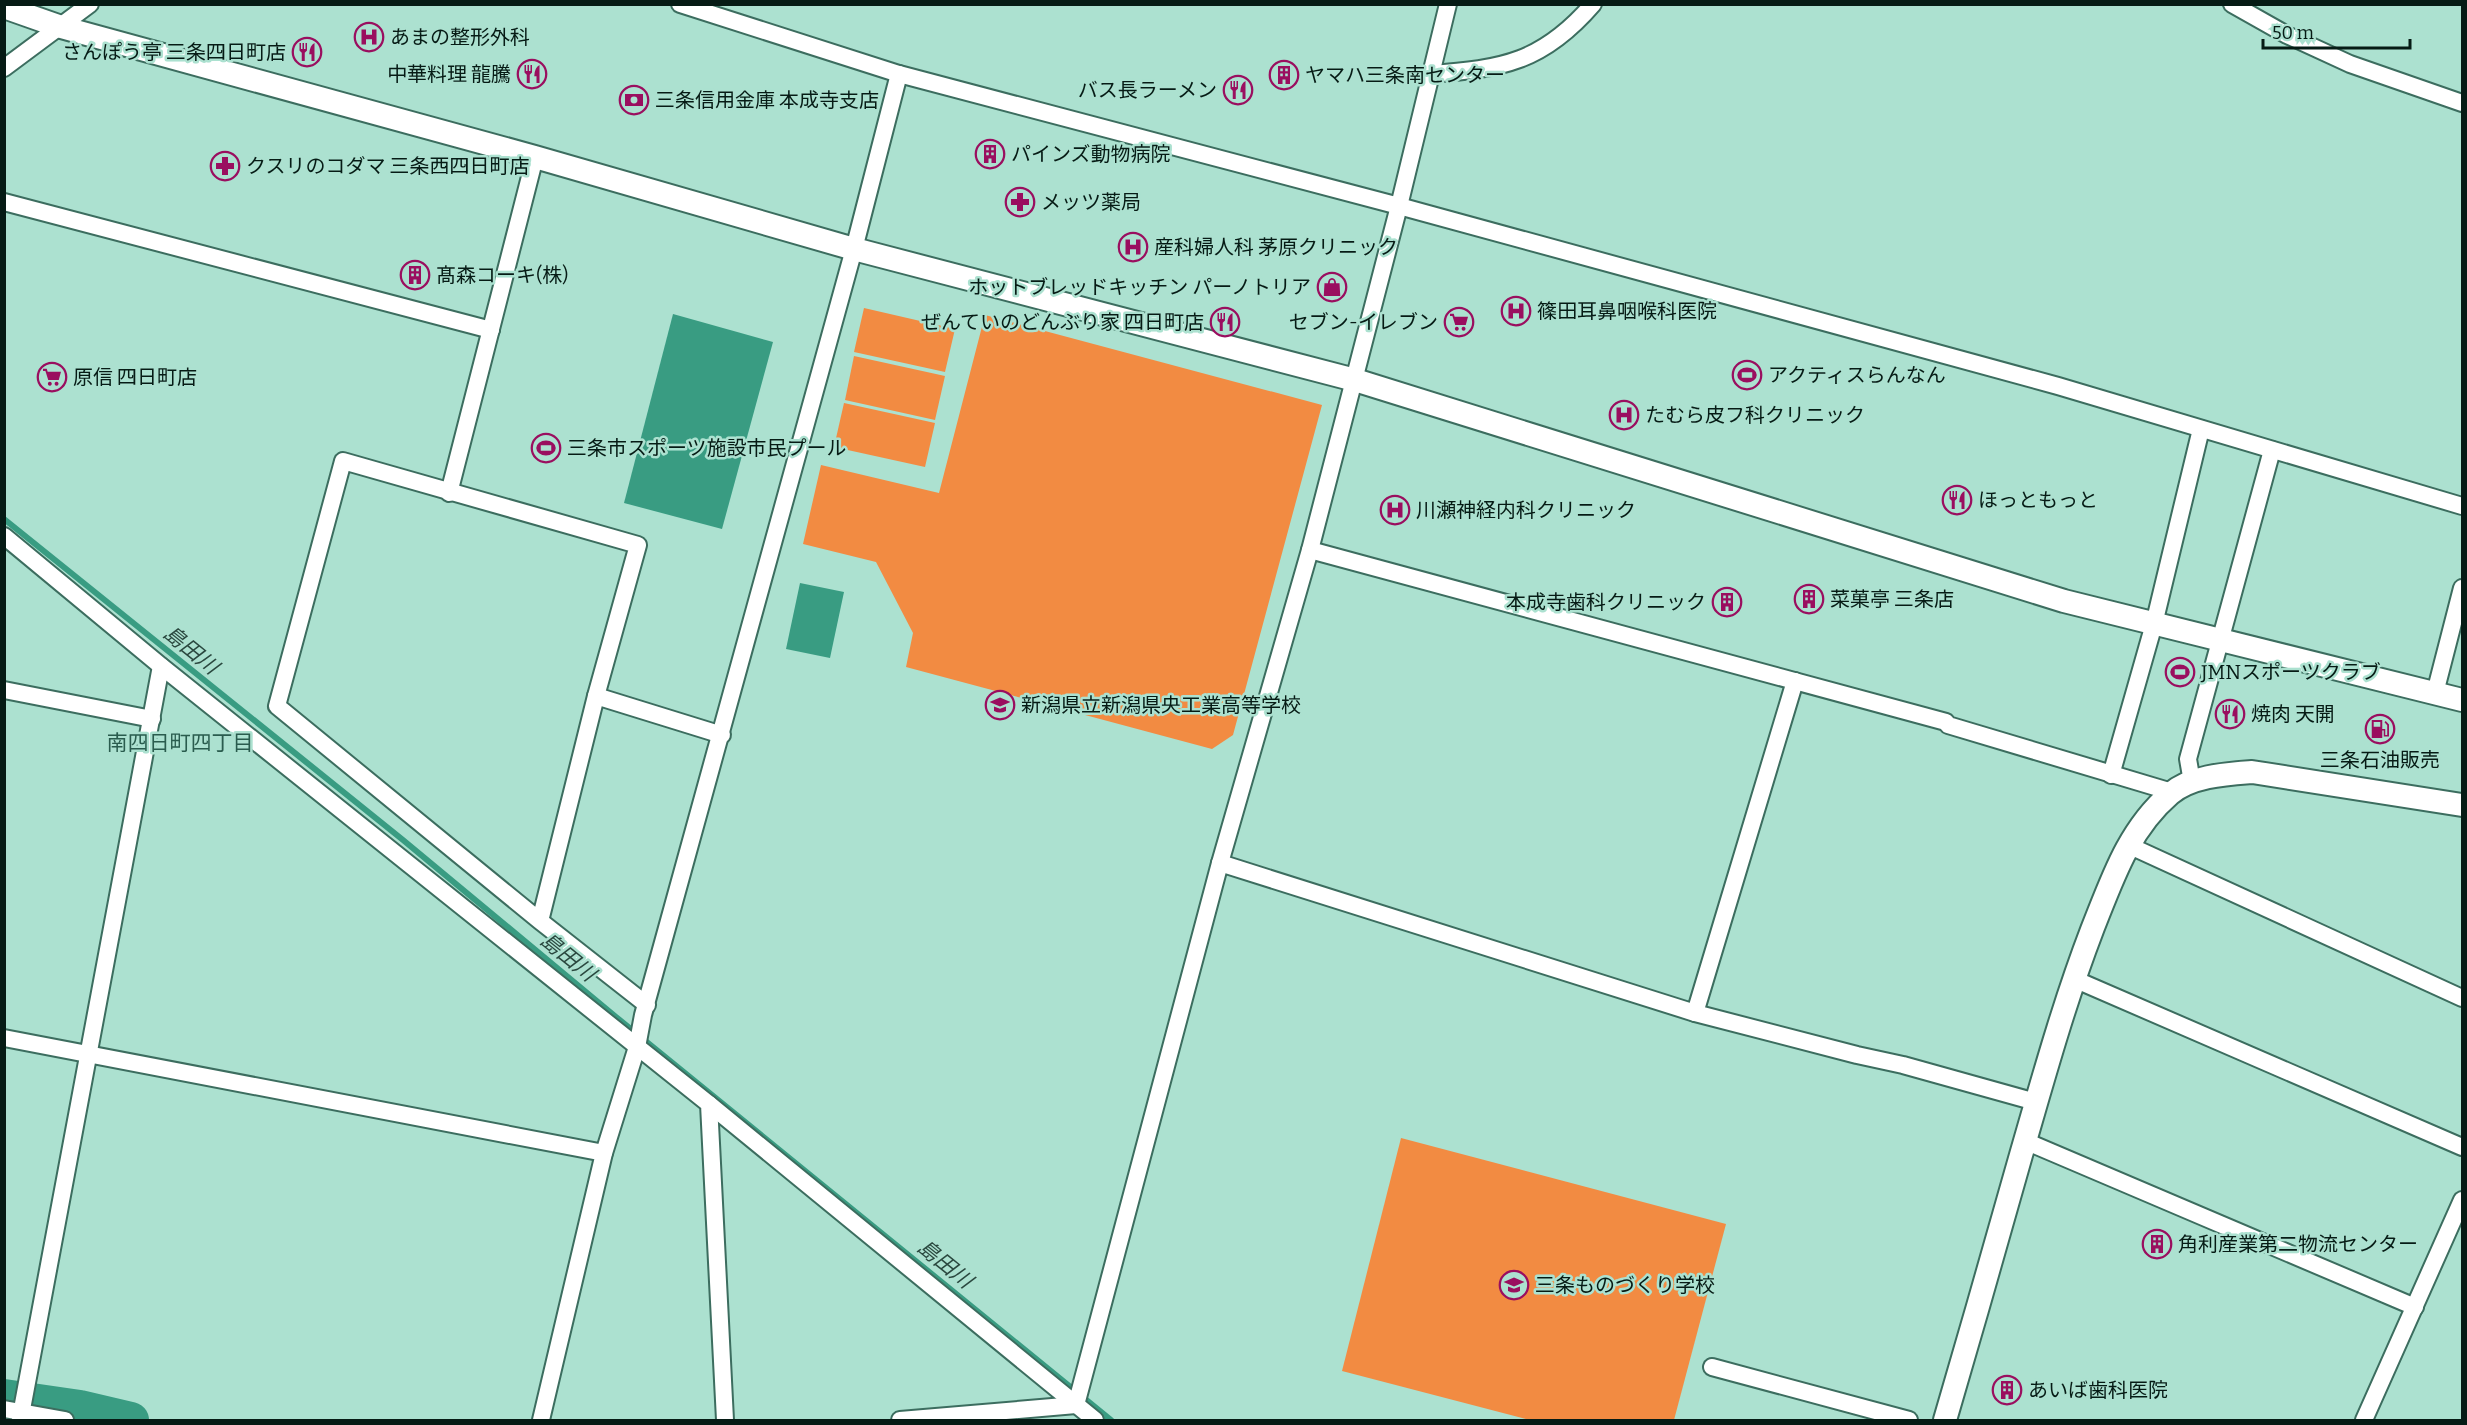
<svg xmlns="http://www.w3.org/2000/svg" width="2467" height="1425" viewBox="0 0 2467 1425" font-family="Bitter,'Noto Sans JP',serif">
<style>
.green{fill:#f28b42}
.water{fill:#399c82}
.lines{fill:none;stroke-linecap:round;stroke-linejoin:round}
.stream{stroke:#399c82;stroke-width:6}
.river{stroke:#399c82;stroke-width:36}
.street-casing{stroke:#3c6d5f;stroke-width:20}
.secondary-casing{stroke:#3c6d5f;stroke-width:26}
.street{stroke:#fff;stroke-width:16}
.secondary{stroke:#fff;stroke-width:22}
.labels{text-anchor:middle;stroke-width:5;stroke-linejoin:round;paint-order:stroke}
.poi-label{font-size:20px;fill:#061b15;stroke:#ace1d0;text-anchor:start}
.water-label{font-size:21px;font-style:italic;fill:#2a483f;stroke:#ace1d0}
.neighbourhood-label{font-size:21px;fill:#2a5c4e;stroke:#ace1d0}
</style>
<rect width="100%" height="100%" fill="#ace1d0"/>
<g class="green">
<path d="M864,308l91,21 -10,43 -91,-20z"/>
<path d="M985,315l337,90 -89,330 -21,14 -306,-82 7,-34 -37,-71 -73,-18 18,-79 118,28z"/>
<path d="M854,356l91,20 -10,44 -90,-20z"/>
<path d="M844,403l91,20 -10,44 -91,-20z"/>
<path d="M1401,1138l325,86 -52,196h-144l-188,-49z"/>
</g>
<g class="water">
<path d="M673,314l100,28 -51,187 -98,-26z"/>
<path d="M800,583l44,9 -14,66 -44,-9z"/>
</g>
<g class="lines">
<path class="stream" d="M4,519l399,321 213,177 495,403"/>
<path class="river" d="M4,1397l76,11 51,12"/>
<g class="street-casing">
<g id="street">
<path d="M680,4l219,70 500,132 659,180 404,120"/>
<path d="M2232,4l55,31 63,29 112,39"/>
<path d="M4,68l86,-64"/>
<path d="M1429,74c74,-5 114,-12 164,-70"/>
<path d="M4,202l487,128"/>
<path d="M449,493l86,-336"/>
<path d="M4,536l157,130 548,438 16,316"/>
<path d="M1310,550l636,172 2,3 224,67"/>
<path d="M4,690l148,29"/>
<path d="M2435,693l27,-105"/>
<path d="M596,696l126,39"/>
<path d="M2111,775l43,-151 47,-195"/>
<path d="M2192,782l-4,-23 84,-309"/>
<path d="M2128,845l334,153"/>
<path d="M1220,863l475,150 162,42 46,10 133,37"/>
<path d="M540,921l56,-225 42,-151 -295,-84 -66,245 263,215 107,84"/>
<path d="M2074,979l388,168"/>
<path d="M1695,1013l100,-332"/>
<path d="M4,1038l600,115"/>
<path d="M709,1104l386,316"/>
<path d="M2025,1141l390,166"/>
<path d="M1712,1367l197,53"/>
<path d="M1076,1405l144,-542 90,-313 89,-344 49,-202"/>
<path d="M4,1409l61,11"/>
<path d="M20,1420l141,-754"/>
<path d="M541,1420l63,-267 33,-106 6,-32 211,-766 45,-175"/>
<path d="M900,1420l176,-15"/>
<path d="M2364,1420l98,-220"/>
</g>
</g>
<g class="secondary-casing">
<g id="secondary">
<path d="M4,7l57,20 474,130 319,92 501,131 709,221 398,99"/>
<path d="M1945,1420c26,-88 51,-177 76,-265 22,-76 43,-152 71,-225 20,-50 36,-100 78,-136 21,-18 56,-20 82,-22l210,33"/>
</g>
</g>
<use href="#street" class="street"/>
<use href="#secondary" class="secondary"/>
</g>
<defs>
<g id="hospital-ring" transform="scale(1.5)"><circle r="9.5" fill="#ace1d0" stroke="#9a0e5f" stroke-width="1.5"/><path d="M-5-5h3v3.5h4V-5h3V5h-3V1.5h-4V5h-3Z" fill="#9a0e5f"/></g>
<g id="restaurant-ring" transform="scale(1.5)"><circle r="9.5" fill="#ace1d0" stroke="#9a0e5f" stroke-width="1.5"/><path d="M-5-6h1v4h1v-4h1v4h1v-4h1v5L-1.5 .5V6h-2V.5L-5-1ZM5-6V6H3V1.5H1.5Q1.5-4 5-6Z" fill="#9a0e5f"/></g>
<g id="building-ring" transform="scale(1.5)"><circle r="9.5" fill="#ace1d0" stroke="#9a0e5f" stroke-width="1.5"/><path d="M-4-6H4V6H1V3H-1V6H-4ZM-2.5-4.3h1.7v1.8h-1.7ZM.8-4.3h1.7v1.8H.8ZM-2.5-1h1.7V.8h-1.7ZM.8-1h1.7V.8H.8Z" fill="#9a0e5f"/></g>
<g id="bank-ring" transform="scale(1.5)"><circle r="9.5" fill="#ace1d0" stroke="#9a0e5f" stroke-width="1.5"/><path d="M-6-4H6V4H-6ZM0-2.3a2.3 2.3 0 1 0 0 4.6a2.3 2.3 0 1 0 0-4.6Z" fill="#9a0e5f"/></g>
<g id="pharmacy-ring" transform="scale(1.5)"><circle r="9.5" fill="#ace1d0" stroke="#9a0e5f" stroke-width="1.5"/><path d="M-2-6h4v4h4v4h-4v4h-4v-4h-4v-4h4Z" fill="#9a0e5f"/></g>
<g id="shop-ring" transform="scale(1.5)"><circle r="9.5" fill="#ace1d0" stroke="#9a0e5f" stroke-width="1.5"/><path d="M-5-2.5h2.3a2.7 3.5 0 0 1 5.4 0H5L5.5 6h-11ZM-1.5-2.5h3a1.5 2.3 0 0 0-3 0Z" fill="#9a0e5f"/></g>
<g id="supermarket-ring" transform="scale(1.5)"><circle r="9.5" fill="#ace1d0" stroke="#9a0e5f" stroke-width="1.5"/><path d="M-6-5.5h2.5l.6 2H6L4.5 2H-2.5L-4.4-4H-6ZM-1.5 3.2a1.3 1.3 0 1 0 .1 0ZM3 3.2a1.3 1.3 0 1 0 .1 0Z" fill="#9a0e5f"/></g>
<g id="stadium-ring" transform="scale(1.5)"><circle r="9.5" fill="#ace1d0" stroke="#9a0e5f" stroke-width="1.5"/><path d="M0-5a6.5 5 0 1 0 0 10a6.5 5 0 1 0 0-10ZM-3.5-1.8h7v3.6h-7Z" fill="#9a0e5f"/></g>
<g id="school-ring" transform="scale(1.5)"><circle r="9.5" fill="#ace1d0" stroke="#9a0e5f" stroke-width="1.5"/><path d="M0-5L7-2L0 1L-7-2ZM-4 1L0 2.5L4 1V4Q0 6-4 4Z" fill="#9a0e5f"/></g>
<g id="fuel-ring" transform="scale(1.5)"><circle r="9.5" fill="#ace1d0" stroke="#9a0e5f" stroke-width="1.5"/><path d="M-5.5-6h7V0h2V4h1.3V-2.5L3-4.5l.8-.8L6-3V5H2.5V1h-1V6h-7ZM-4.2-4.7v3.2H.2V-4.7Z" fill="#9a0e5f"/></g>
</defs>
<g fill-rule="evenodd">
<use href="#hospital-ring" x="369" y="37"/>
<use href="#restaurant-ring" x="307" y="52"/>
<use href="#restaurant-ring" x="532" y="74"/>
<use href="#building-ring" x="1284" y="75"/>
<use href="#restaurant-ring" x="1238" y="90"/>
<use href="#bank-ring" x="634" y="100"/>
<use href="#building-ring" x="990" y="154"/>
<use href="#pharmacy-ring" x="225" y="166"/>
<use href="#pharmacy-ring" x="1020" y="202"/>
<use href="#hospital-ring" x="1133" y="247"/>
<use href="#building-ring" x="415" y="275"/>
<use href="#shop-ring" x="1332" y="287"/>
<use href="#hospital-ring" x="1516" y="311"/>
<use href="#restaurant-ring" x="1225" y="322"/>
<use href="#supermarket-ring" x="1459" y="322"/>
<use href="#stadium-ring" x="1747" y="375"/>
<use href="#supermarket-ring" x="52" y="377"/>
<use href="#hospital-ring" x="1624" y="415"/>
<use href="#stadium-ring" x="546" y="448"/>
<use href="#restaurant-ring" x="1957" y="500"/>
<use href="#hospital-ring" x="1395" y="510"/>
<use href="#building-ring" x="1809" y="599"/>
<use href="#building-ring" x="1727" y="602"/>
<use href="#stadium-ring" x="2180" y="672"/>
<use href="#school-ring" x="1000" y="705"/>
<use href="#restaurant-ring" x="2230" y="714"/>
<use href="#fuel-ring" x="2380" y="729"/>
<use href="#building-ring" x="2157" y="1244"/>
<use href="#school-ring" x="1514" y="1285"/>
<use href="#building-ring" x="2007" y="1390"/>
</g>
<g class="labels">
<g class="poi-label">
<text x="390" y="44">あまの整形外科</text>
<text x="286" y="59" text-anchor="end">さんぽう亭 三条四日町店</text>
<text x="511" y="81" text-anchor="end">中華料理 龍騰</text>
<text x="1305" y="82">ヤマハ三条南センター</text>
<text x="1217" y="97" text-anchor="end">バス長ラーメン</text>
<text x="655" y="107">三条信用金庫 本成寺支店</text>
<text x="1011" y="161">パインズ動物病院</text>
<text x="246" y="173">クスリのコダマ 三条西四日町店</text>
<text x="1041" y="209">メッツ薬局</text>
<text x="1154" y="254">産科婦人科 茅原クリニック</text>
<text x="436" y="282">髙森コーキ(株)</text>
<text x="1311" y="294" text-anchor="end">ホットブレッドキッチン パーノトリア</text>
<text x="1537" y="318">篠田耳鼻咽喉科医院</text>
<text x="1204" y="329" text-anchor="end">ぜんていのどんぶり家 四日町店</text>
<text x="1438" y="329" text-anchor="end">セブン-イレブン</text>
<text x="1768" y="382">アクティスらんなん</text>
<text x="73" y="384">原信 四日町店</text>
<text x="1645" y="422">たむら皮フ科クリニック</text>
<text x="567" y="455">三条市スポーツ施設市民プール</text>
<text x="1978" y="507">ほっともっと</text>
<text x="1416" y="517">川瀬神経内科クリニック</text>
<text x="1830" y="606">菜菓亭 三条店</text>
<text x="1706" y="609" text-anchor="end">本成寺歯科クリニック</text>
<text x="2201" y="679">JMNスポーツクラブ</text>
<text x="1021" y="712">新潟県立新潟県央工業高等学校</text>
<text x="2251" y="721">焼肉 天開</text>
<text x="2380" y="767" text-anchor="middle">三条石油販売</text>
<text x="2178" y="1251">角利産業第二物流センター</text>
<text x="1535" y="1292">三条ものづくり学校</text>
<text x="2028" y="1397">あいば歯科医院</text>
</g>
<g class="water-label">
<text transform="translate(191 650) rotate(39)" y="7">島田川</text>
<text transform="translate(568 957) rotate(39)" y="7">島田川</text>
<text transform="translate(945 1264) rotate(39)" y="7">島田川</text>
</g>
<g class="neighbourhood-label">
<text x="180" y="750">南四日町四丁目</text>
</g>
</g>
<rect width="2467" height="1425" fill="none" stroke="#061b15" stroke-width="12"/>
<path d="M2263 39v9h147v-9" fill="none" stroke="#061b15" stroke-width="3"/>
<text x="2272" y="39" font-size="18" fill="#061b15" stroke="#ace1d0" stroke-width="4.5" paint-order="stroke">50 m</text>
</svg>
